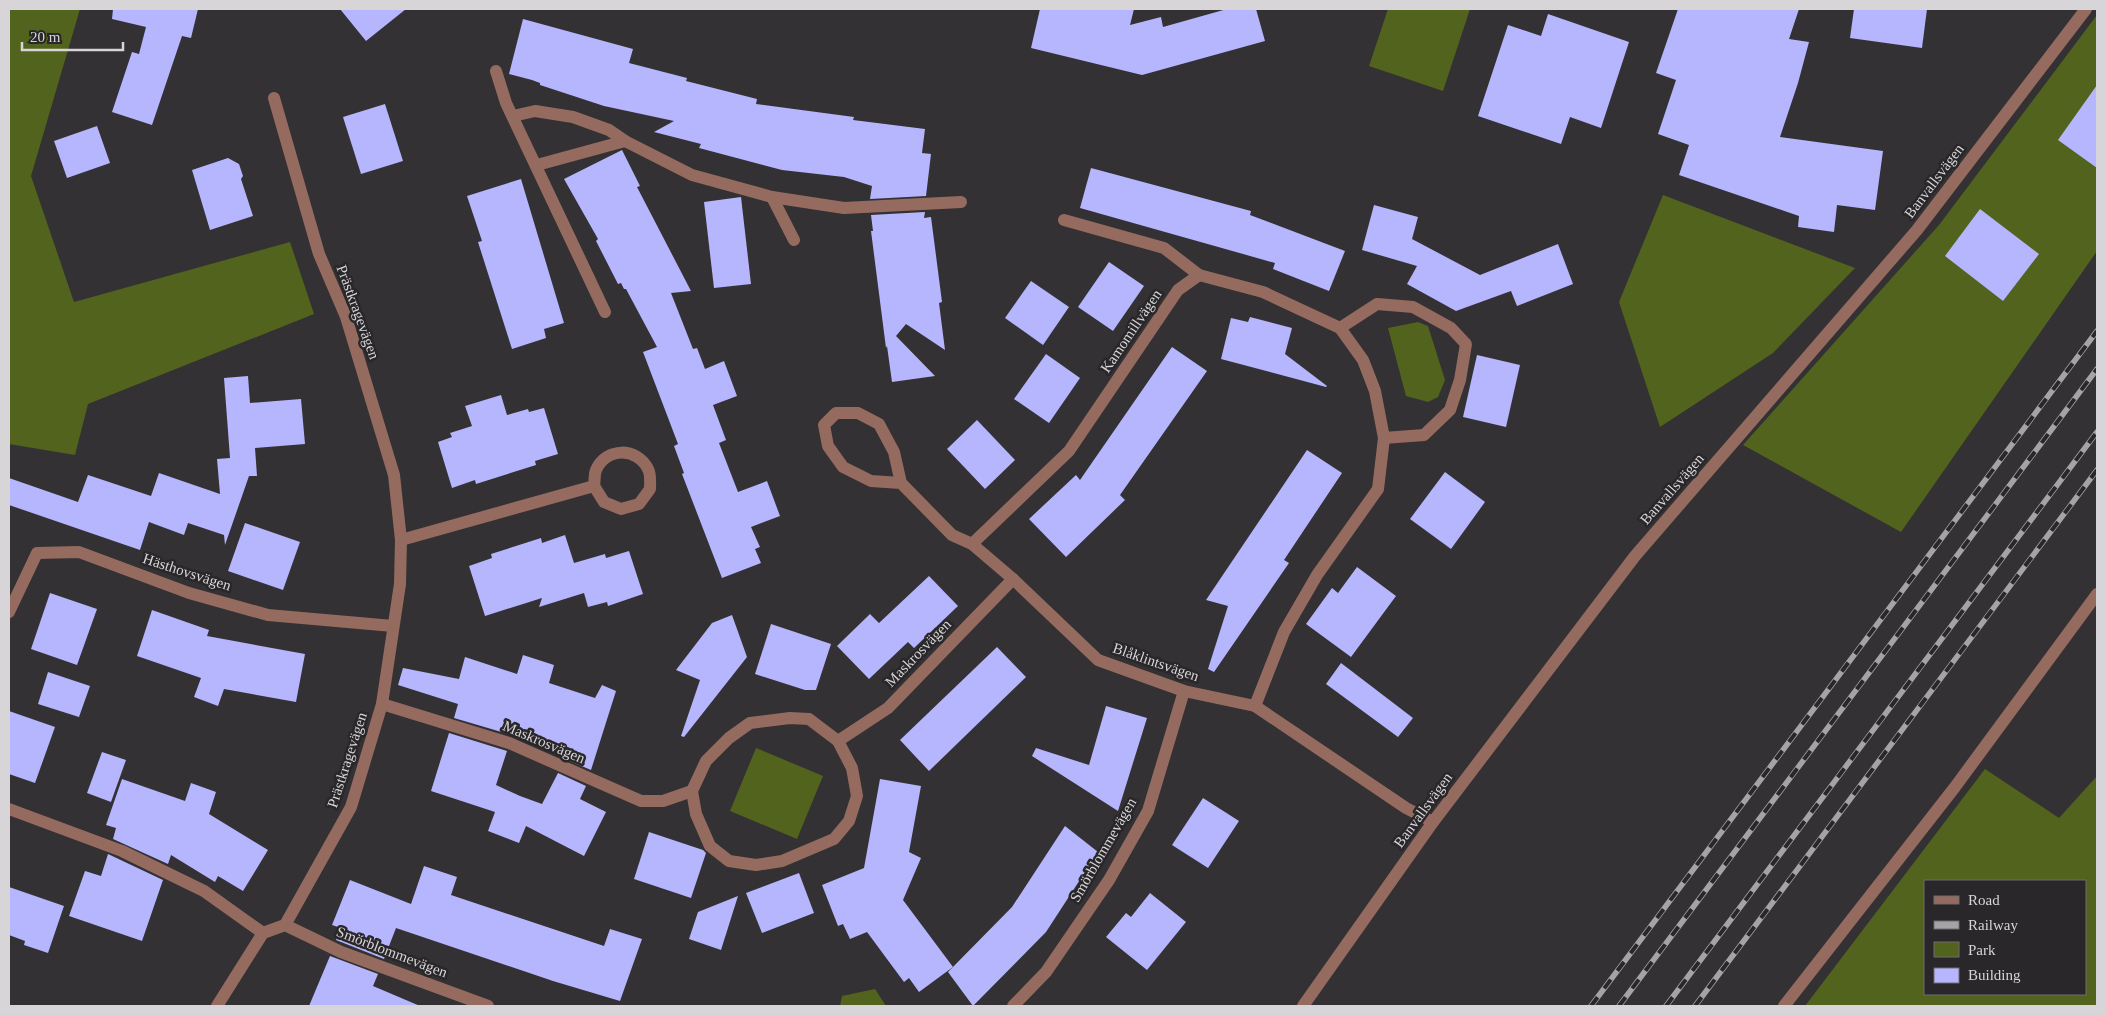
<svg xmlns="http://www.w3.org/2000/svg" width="2106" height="1015" viewBox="0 0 2106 1015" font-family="Georgia,serif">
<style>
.green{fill:#52631d;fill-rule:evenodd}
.building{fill:#b6b6fe}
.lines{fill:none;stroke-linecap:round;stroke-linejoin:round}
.minor{stroke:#956b60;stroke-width:12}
.rail-casing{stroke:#a5a3a5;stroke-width:5.5}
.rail{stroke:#292729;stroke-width:4;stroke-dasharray:11;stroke-linecap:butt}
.labels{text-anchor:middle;stroke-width:5;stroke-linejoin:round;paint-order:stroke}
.street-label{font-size:15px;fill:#d7d5d7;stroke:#292729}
</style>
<rect width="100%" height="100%" fill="#333133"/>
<g class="green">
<path d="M9,9h71l-49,167 43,126 216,-60 24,72 -226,90 -13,51 -66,-11z"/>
<path d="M1388,9h82l-27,82 -74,-25z"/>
<path d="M2097,15v236l-196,281 -158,-87 196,-220z"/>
<path d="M1663,195l192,73 -82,85 -113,74 -41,-125z"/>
<path d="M1418,322l10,4 17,54 -7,17 -10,5 -22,-6 -18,-68z"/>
<path d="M756,748l67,28 -26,63 -67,-28z"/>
<path d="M1985,769l74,49 38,-42v230h-292zM2085,881v113h-160v-113z"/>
<path d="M875,989l11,17h-46l2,-10z"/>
</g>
<g class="building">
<path d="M113,9h85l-7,29 -9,-2 -30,89 -40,-13 20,-60 7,2 7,-27 -34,-8z"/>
<path d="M340,9h66l-40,32z"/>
<path d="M1040,9h94l-4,16 31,-8 2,10 64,-18h29l9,32 -123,34 -111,-27z"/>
<path d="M1678,9h121l-10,30 20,3 -11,41 -18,54 103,14 -8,59 -38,-5 -3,27 -36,-5 1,-11 -120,-41 10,-30 -31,-11 18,-54 -20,-7z"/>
<path d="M1854,9h73l-5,39 -72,-10z"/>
<path d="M1548,14l81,28 -28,86 -31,-11 -9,27 -83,-28 30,-91 33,11z"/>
<path d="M523,19l110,30 -4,14 58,15 -1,3 71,18 -1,5 98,13 -1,3 72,9 -3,24 9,1 -5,42 -56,3 2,-13 -28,-9 -62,-7 -83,-22 2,-4 -47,-12 20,-11 -70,-15 -64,-21v-2l-8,-3 -23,-6z"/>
<path d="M2097,85v83l-39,-28z"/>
<path d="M385,104l18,57 -42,13 -18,-57z"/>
<path d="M97,126l13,37 -43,15 -13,-37z"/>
<path d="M622,150l18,36 -3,1 54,104 -20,2 22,56 4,-1 8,21 19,-8 13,35 -24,9 13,35 -7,3 19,49 29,-11 13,35 -29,11 9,20 -5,2 6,14 -39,15 -40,-104 2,-1 -10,-27 4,-2 -35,-92 14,-5 -31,-58h-2l-3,-6 -3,1 -22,-43 2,-2 -34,-60z"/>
<path d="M228,158l11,6 4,12 -2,3 12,37 -43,14 -18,-60z"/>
<path d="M1091,168l160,43 -1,4 95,36 -16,40 -56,-22 2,-6 -195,-55z"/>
<path d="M521,179l43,144 -20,6 2,9 -34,11 -34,-107 4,-1 -15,-45z"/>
<path d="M741,197l10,87 -37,4 -10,-86z"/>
<path d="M1374,205l44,12 -6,22 68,36 78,-31 15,40 -56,22 -6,-15 -55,20 -49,-27 10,-18 -55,-16z"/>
<path d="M1980,209l59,45 -36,47 -58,-45z"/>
<path d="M925,212l-1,6 7,-1 11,85 -3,1 6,47 -39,-26 -10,12 39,40 -43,6 -5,-36 -1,2 -15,-117h2l-2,-16z"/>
<path d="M1109,262l35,24 -31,45 -35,-24z"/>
<path d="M1031,281l38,26 -26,38 -38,-27z"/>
<path d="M1250,317l42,11 -7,26 42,32 -1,1 -105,-28 10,-41 17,4z"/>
<path d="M1172,347l35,24 -87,124 5,5 -59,57 -37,-38 47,-44 4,5z"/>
<path d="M1046,354l34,24 -31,45 -35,-24z"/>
<path d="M1477,355l43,10 -14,62 -43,-10z"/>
<path d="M248,376l2,27 51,-4 4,45 -50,4 2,28h-8l-24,69 -1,-10 -36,-12 -4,12 -35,-13 -9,28 -131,-45v-27l69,24 10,-27 63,21 8,-23 61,21 -3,-35 13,-1 -6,-80z"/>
<path d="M501,395l6,20 21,-6 1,3 15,-4 14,46 -23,7 1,4 -60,19 -1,-4 -23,8 -14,-46 14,-5 -2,-4 22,-7 -7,-20z"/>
<path d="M977,420l38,40 -30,29 -38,-40z"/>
<path d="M1307,450l35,23 -58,87 5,3 -75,109 -6,-3 20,-63 -22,-6z"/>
<path d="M1445,472l40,30 -34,47 -41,-30z"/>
<path d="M245,523l55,19 -17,48 -55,-19z"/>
<path d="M565,535l9,28 31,-9 1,4 23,-7 14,43 -35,12 -1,-4 -19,5 -4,-14 -45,14 3,-9 -57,18 -16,-50 23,-8 -1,-4 50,-16 1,5z"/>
<path d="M1357,567l39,29 -45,61 -45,-33 26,-36 6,5z"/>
<path d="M929,576l29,30 -44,42 -6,-6 -39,37 -32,-33 33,-32 9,9z"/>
<path d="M50,593l47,16 -20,56 -46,-16z"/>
<path d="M152,610l57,20 -2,6 98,18 -9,48 -72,-13 -6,17 -24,-9 7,-19 -64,-22z"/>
<path d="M732,615l15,42 -63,80 -3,-1 19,-56 -24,-10 36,-47z"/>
<path d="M771,624l60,20 -15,46h-11l-50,-16z"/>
<path d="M997,647l29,30 -97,94 -29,-31z"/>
<path d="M523,655l31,10 -5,18 46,15 7,-13 14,6 -25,79 -26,-11 5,-11 -56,-19 -2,6 -58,-17 4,-14 -60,-19 5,-17 56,11 6,-22 52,17z"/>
<path d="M1341,663l72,55 -15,19 -72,-53z"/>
<path d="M48,672l42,14 -11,31 -41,-13z"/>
<path d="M1106,706l41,12 -29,93 -86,-55 4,-8 53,17z"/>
<path d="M9,711l46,16 -20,56 -26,-9z"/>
<path d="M449,733l58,18 -11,34 24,11 22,8 16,-31 28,13 -6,13 26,13 -22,44 -58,-30 -7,17 -31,-12 7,-19 -64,-21z"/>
<path d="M102,752l24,8 -15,42 -24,-9z"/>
<path d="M122,779l63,22 6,-18 25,9 -7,22 59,36 -25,41 -25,-15 -3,6 -44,-27 -3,9 -55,-25 3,-11 -10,-3z"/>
<path d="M880,779l41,7 -12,66 12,6 -18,42 50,67 -34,25 -10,-14 -5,4 -37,-50 -17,7 -7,-15 -5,2 -16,-41 42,-17z"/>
<path d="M1203,798l36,23 -31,47 -36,-23z"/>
<path d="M1065,826l33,26 -52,80 -73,74 -25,-34 64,-65z"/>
<path d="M649,832l54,18 3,3 -15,45 -57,-19z"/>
<path d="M108,854l55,26 -21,61 -73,-25 16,-45 16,5z"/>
<path d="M424,866l33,11 -6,18 153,51 6,-17 32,10 -22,62 -67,-20 -157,-53 -12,31 -48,-19 5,-12 -9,-3 18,-45 61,24z"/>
<path d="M799,873l15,40 -52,20 -16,-40z"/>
<path d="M9,887l55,19 -16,47 -24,-8 1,-4 -16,-6z"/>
<path d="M1150,893l36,29 -39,48 -41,-33 20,-24 5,4z"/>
<path d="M738,896l-17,54 -32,-11 9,-27z"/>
<path d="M330,956l48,18 -5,12 47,20h-111z"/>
</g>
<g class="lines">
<g class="minor">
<path d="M496,71l10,32 99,209"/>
<path d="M513,116l22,-5 38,6 36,13 16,11 67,34 80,22 72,11 117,-6"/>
<path d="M537,165l88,-24"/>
<path d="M772,197l22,43"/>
<path d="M1064,220l100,28 35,27"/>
<path d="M1340,328l37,-24 36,3 38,21 15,16 -6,36 -10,30 -26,25 -40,3"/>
<path d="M901,483l-30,-2 -28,-14 -15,-21 -4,-21 12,-12h22l21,11 15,28 7,31 51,52 20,9 41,35 85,81 86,31 71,15 151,102 27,14"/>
<path d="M401,540l193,-54 10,16 17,7 18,-5 11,-15c0,-6 1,-15 -2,-20 -11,-22 -42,-22 -52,1 -2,5 -1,11 -2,16"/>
<path d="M972,544l97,-93 109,-161 21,-15 64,17 77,36 23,32 12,31 9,47 -6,51 -61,86 -33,57 -29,74"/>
<path d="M9,612l28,-59 42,-1 110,41 79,22 125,11"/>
<path d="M382,704l127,39 132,58h22l29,-10"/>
<path d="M790,718l19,1 29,22 14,27 5,28 -8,25 -15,18 -52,22 -26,4 -27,-4 -19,-15 -14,-32 -4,-23 14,-30 23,-23 21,-15z"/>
<path d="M838,741l50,-33 125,-129"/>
<path d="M9,809l113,42 82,40 59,42"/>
<path d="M285,925l56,27 147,54"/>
<path d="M217,1006l46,-73 22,-8 66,-118 31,-103 18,-120 1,-44 -7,-65 -48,-158 -27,-63 -45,-156"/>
<path d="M1013,1006l33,-34 63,-92 39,-69 36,-120"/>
<path d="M1303,1006l130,-184 202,-266 282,-326 169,-221"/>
<path d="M1784,1006l171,-219 142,-193"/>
</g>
<g class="rail-casing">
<g id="rail">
<path d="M1591,1006l506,-675"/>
<path d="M1619,1006l478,-637"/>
<path d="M1666,1006l431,-574"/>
<path d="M1695,1006l402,-536"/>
</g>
</g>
<use href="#rail" class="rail"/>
</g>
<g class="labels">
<g class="street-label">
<text transform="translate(1934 181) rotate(-53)" y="5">Banvallsvägen</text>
<text transform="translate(358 312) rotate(70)" y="5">Prästkragevägen</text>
<text transform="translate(1131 331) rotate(-56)" y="5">Kamomillvägen</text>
<text transform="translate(1672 489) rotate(-49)" y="5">Banvallsvägen</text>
<text transform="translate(187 572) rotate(18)" y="5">Hästhovsvägen</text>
<text transform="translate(918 653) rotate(-46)" y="5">Maskrosvägen</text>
<text transform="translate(1156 662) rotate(19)" y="5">Blåklintsvägen</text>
<text transform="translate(544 742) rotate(23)" y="5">Maskrosvägen</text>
<text transform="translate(347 760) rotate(-72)" y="5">Prästkragevägen</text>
<text transform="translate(1423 810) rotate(-54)" y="5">Banvallsvägen</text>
<text transform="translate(1103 850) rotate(-60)" y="5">Smörblommevägen</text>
<text transform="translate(392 952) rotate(21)" y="5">Smörblommevägen</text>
</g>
</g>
<rect width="2106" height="1015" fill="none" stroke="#d7d5d7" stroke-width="20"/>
<rect x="1924" y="880" width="162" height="115" fill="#292729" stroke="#6f6d6f"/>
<rect x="1934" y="896" width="25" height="8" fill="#956b60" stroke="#6f6d6f"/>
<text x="1968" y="905" font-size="15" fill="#d7d5d7">Road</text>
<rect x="1934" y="921" width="25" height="8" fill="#a5a3a5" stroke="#6f6d6f"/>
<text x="1968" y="930" font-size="15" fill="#d7d5d7">Railway</text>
<rect x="1934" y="942" width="25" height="15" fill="#52631d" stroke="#6f6d6f"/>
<text x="1968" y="955" font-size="15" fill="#d7d5d7">Park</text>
<rect x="1934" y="968" width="25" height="15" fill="#b6b6fe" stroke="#6f6d6f"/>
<text x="1968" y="980" font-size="15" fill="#d7d5d7">Building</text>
<path d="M22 42v8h101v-8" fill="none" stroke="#d7d5d7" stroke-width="2.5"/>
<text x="30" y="42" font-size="15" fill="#d7d5d7" stroke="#292729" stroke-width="4" paint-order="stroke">20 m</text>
</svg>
